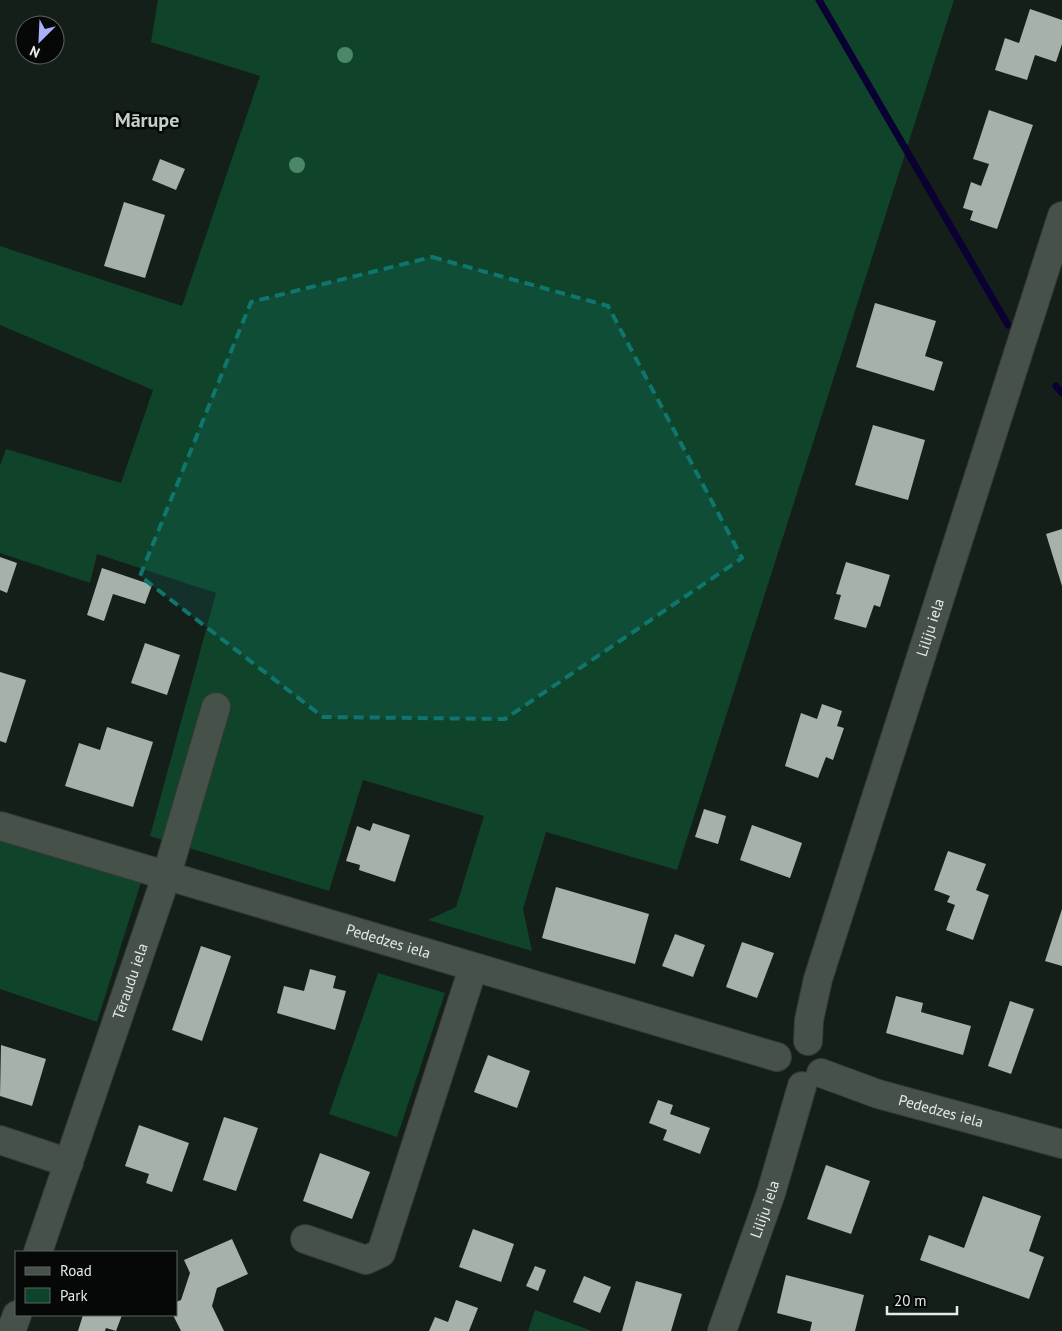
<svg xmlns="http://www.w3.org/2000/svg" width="1062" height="1331" viewBox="0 0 1062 1331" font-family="'PT Sans',sans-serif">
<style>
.green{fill:#0f432a}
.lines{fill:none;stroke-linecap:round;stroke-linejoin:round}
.stream{stroke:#0b0032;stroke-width:7}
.building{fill:#a5b1a9}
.minor-casing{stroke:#353a37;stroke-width:30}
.minor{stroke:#46514a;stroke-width:28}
.tree{fill:#4b8867}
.marked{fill:#0f766e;fill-opacity:0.2;stroke:#0f766e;stroke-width:4;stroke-dasharray:10 6;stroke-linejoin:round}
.labels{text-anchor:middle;stroke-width:5;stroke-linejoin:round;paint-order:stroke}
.street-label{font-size:15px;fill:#e5ece8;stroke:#050806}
.district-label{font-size:20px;font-weight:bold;fill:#c3cfc7;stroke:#050806}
</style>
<rect width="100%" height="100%" fill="#151f19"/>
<g class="green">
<path d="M158,0h796l-277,870 -131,-38 -23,77 9,42 -104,-31 28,-13 28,-91 -121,-36 -34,111 -179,-55 66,-243 -119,-39 -7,29 -90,-30v-87l6,-17 115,34 32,-93 -153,-65v-79l182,60 78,-230 -109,-34z"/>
<path d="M0,839l141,43 -44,140 -97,-33z"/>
<path d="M378,973l67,20 -48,144 -68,-23z"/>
<path d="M535,1310l57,21h-64z"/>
</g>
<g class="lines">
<g class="stream">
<path d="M819,0l189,325"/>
<path d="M1056,386l6,7"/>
</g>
</g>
<g class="building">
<path d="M1030,9l32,11v24l-6,18 -21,-7 -8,25 -32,-10 10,-32 14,5z"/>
<path d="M989,110l44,15 -36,104 -27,-9 3,-9 -10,-3 8,-26 10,4 8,-22 -16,-5z"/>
<path d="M160,159l25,10 -9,21 -24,-10z"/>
<path d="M124,202l41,13 -20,63 -41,-12z"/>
<path d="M875,303l61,18 -11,35 18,6 -9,29 -78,-24z"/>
<path d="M873,425l52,15 -17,60 -53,-15z"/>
<path d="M1062,529v57l-16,-52z"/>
<path d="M0,557l17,6 -10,30 -7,-3z"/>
<path d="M846,562l44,13 -10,32 -6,-2 -8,23 -32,-9 7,-24 -5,-1z"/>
<path d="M102,568l50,17 -7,19 -32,-10 -9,27 -17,-6z"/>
<path d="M145,643l35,12 -13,40 -36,-12z"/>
<path d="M0,672l26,8 -20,63 -6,-2z"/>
<path d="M822,704l20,7 -5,15 7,2 -11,32 -7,-3 -8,21 -33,-12 16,-53 16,6z"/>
<path d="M107,727l46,15 -20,65 -68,-21 14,-43 21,7z"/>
<path d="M704,809l22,7 -8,28 -23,-7z"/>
<path d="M373,823l37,12 -15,47 -36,-12 1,-5 -14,-4 11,-35 13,5z"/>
<path d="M752,825l50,18 -12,35 -50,-18z"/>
<path d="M948,851l38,13 -10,26 13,5 -16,45 -27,-10 9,-25 -8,-3 3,-6 -16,-6z"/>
<path d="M556,887l93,27 -14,50 -93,-26z"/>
<path d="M1062,909v57l-17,-5z"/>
<path d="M675,934l30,11 -12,32 -31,-11z"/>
<path d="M742,942l32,11 -17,45 -31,-11z"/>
<path d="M201,946l30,10 -29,85 -30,-11z"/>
<path d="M310,969l26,7 -3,12 13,3 -11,39 -58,-17 7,-27 20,5z"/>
<path d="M896,996l27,7 -2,9 50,14 -8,29 -77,-22z"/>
<path d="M1010,1001l24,8 -23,65 -23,-8z"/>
<path d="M1,1045l45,14 -14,47 -32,-10z"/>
<path d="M488,1055l42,16 -13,37 -43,-16z"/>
<path d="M658,1100l15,5 -3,9 40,14 -10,26 -37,-14 4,-10 -18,-7z"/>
<path d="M224,1117l34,11 -22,63 -33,-11z"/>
<path d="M139,1125l50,18 -17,49 -26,-9 3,-9 -24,-8z"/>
<path d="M320,1153l50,19 -18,47 -49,-18z"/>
<path d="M826,1165l44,16 -19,53 -44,-15z"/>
<path d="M983,1196l58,20 -12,35 15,6 -15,42 -109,-39 9,-25 35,13z"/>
<path d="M473,1229l41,15 -13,38 -42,-15z"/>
<path d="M232,1239l16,35 -31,14 -5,18 12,25h-43l-8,-16h3v-13l5,-2 9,-27 -6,-13z"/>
<path d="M535,1266l11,4 -8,21 -12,-5z"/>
<path d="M786,1275l78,20 -9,36h-45l2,-9 -35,-9z"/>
<path d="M584,1276l27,11 -11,26 -27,-11z"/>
<path d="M636,1281l46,13 -11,37h-49z"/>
<path d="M456,1300l22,8 -9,23h-40l6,-14 13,5z"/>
<path d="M83,1315h39l-6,16 -10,-3 -1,3h-27z"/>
</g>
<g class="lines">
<g class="minor-casing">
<g id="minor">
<path id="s1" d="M0,826l777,231"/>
<path id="s2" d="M808,1041l1,-21 9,-41 244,-763"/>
<path id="s3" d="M821,1073l57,21 184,50"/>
<path d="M0,1140l69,23"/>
<path d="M305,1239l61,21 15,-7 92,-285"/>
<path id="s4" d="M38,1252l129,-378 49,-167"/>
<path d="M11,1331l6,-16"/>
<path id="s5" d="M722,1331l49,-138 31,-107"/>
</g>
</g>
<use href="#minor" class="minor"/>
</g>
<g class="tree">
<circle cx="345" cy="55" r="8"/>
<circle cx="297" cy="165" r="8"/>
</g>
<path class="marked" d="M432,257l176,49 134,252 -237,161 -182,-2 -183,-141 111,-274z"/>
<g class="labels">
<g class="street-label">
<text dy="5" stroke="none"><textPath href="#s2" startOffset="432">Liliju iela</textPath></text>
<text dy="5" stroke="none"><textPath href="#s1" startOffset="405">Pededzes iela</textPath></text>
<text dy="5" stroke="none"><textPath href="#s4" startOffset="286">Tēraudu iela</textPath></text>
<text dy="5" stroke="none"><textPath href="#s3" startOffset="126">Pededzes iela</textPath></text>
<text dy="5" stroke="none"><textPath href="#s5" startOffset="129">Liliju iela</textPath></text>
</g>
<g class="district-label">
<text x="147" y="127">Mārupe</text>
</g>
</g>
<rect x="15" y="1251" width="162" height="65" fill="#050806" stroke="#5f6360"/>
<rect x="25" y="1267" width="25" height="8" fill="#46514a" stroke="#5f6360"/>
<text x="60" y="1276" font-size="15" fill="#e5ece8">Road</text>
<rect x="25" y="1288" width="25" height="15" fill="#0f432a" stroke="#5f6360"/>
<text x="60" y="1301" font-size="15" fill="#e5ece8">Park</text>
<g transform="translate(40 40) rotate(204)"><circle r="24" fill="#050806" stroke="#5f6360"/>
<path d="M0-4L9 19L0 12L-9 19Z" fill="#acaffb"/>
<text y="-8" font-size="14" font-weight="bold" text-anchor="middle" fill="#e5ece8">N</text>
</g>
<path d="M887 1306v8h70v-8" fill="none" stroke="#e5ece8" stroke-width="2.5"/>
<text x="894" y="1306" font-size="15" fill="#e5ece8" stroke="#050806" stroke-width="4" paint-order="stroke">20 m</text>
</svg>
